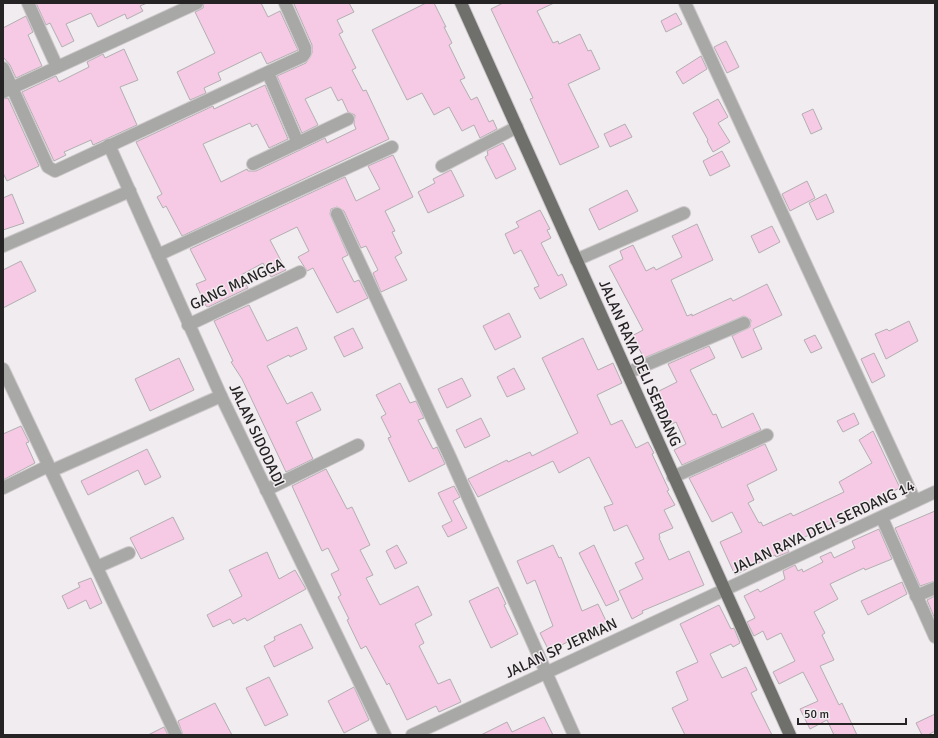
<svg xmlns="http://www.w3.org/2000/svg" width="938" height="738" viewBox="0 0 938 738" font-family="Signika,sans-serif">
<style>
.building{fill:#f6c9e4;stroke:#b3afb1}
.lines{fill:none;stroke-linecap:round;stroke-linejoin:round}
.street-casing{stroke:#ccc8ca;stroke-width:14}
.primary-casing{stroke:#ccc8ca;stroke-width:14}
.street{stroke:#a8a8a6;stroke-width:12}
.primary{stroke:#6f6f6b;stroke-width:12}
.labels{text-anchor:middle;stroke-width:3;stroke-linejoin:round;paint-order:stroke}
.street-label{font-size:15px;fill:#252324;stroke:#f1ecef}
</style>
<rect width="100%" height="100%" fill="#f1ecef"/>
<g class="building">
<path d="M36,3h111l-7,3 3,5 -16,8 -2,-5 -27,13 -7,-14 -25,11 8,17 -12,6 -12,-24 -4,2z"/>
<path d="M204,3h57l7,14 12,-6 18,39 -31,14 -6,-12 -43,21 3,7 -17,8 2,5 -16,7 -13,-28 38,-19 -20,-41 8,-4z"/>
<path d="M296,3h53l5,9 -17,8 6,12 -4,2 17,34 -4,2 11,21 3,-1 23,49 -207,97 -16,-30 -3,2 -6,-11 5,-3 -26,-52 77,-36 1,3 51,-24 23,54 -19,9 -12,-24 -5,3 -2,-4 -47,21 18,38 26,-13 1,2h8l69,-33 2,5 29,-14 -2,-5 1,-9 -7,-3 -6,-13 -4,2 -7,-14 -26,12 13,26 -16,8 -25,-57 29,-13 6,-10v-8l-18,-41z"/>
<path d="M426,3h8l12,24h-2l8,16 -3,2 16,33 -5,2 11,20 6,-3 12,25 4,-2 4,9 -17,9 -6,-13 -12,6 -13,-24 -15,8 -12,-22 -15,7 -35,-70z"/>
<path d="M503,3h51l-17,8 16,32 5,-2 1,3 21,-10 8,17 3,-1 9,19 -32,15 31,63 -39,18 -30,-66 3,-1 -42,-89z"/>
<path d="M676,13l6,11 -16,8 -5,-11z"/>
<path d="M26,16l7,16 -5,3 14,31 -26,12 -6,-13 -7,-8v-29z"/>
<path d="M726,41l13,26 -12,6 -13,-26z"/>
<path d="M124,49l14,31 -18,7 17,38 -44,20 -2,-5 -27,12 2,3 -12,6 -32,-69 34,-16 3,6 30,-15 -2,-5 16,-8 2,4z"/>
<path d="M701,56l6,13 -24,15 -7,-12z"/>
<path d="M8,98l31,68 -32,15 -4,-8v-74z"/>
<path d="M718,99l10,18 -10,6 12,19 -17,10 -6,-11 1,-1 -15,-27z"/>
<path d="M813,109l9,20 -11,5 -9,-20z"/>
<path d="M625,124l7,13 -22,10 -6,-13z"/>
<path d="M503,143l13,26 -20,10 -11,-22 3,-2 -1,-4z"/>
<path d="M722,151l8,15 -20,10 -7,-15z"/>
<path d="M393,155l20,42 -28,14 10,20 -3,1 10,21 -7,4 12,23 -26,12 -8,-19 5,-3 -12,-24 -5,2 -17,-37 -7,-4 -6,2 -1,5 18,41 -6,3 12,24 5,-2 9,18 -31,15 -24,-45 -6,3 -9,-14 11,-6 -12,-24 -27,13 16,30 -15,7 -8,-14 -22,12 7,13 -40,19 -2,-1 -10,-22 10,-4 -16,-31 155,-72 11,24 24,-12 -12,-23z"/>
<path d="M451,170l13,26 -36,17 -10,-21 17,-9 -2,-4z"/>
<path d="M807,181l8,17 -25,13 -8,-17z"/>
<path d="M627,190l11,21 -39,19 -10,-21z"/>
<path d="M12,194l12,29 -21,7v-32z"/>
<path d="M826,194l8,18 -17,8 -8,-17z"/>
<path d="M540,210l10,19 -3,1 4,8 -10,5 17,33 4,-2 5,11 -27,14 -6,-11 5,-2 -18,-36 -7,4 -9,-20 14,-7 -3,-5z"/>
<path d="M697,224l16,36 -42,20 16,36 5,-2v2l39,-18 2,3 34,-17 15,31 -29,14 9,20 -20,9 -10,-22 18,-9 1,-7 -7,-4 -100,42 -12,-22 11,-6 -34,-64 14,-7 -3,-8 13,-6 13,26 8,-4 2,3 26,-13 -10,-21z"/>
<path d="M772,226l8,16 -21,11 -8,-17z"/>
<path d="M21,261l15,30 -33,17v-38z"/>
<path d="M249,305l18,36 30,-14 10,22 -17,8 -1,-2 -22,11 20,38 25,-12 9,18 -25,12 17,37 -27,13 -44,-93 -11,-17 2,-1 -19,-40z"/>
<path d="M509,313l12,24 -26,13 -12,-24z"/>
<path d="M909,321l9,20 -32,18 -11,-25 12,-5 2,2z"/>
<path d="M353,328l10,20 -19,9 -10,-20z"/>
<path d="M815,335l7,13 -11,5 -7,-13z"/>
<path d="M583,338l15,32 15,-7 9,20 -25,12 14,30 11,-5 14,28 12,-6 6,11 -2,1 17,36 -2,1 8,14 -11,5 9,18 -14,6 1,4h-1l10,22 20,-9 15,34 -62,26 1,2 -11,6 -13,-28 24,-12 -8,-16 9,-4 -17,-34 -13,6 -10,-24 9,-3 -24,-47 -30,16 -6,-12 -75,36 -10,-18 39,-19 1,2 22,-10 2,4 46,-23 -36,-75z"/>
<path d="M709,346l6,12 -25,12 23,45 3,-1 6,14 31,-15 8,17 -79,35 -8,-15 12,-6 -10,-22 -8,4 -15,-32 24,-12 -9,-18z"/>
<path d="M874,353l11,23 -13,7 -11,-24z"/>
<path d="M179,358l15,32 -44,21 -15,-32z"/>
<path d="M514,368l11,21 -18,8 -10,-20z"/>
<path d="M462,378l9,18 -24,12 -9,-19z"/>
<path d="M400,383l10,20 6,-2 8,17 -6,2 15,29 4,-2 8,17 -36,18 -21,-44 3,-1 -10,-20 5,-3 -10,-19z"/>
<path d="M854,413l5,11 -16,8 -6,-11z"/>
<path d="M481,418l9,18 -25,12 -9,-18z"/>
<path d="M21,426l8,16 -3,1 9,20 -32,17v-46z"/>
<path d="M873,431l27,57 -32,15 2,3 -84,40 3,6 -13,5 -1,-2 -40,20 -15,-33 22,-10 -10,-20 -20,10 -23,-44 76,-34 12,26 -30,15 7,15 -6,3 11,20 2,-1 2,4 28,-13 2,3 51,-24 -5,-10 33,-19 -13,-23z"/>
<path d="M147,449l14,28 -16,8 -7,-15 -50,25 -7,-14z"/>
<path d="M326,469l21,40 5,-2 18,38 -10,5 13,25 -7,3 14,27 38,-19 14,29 -17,9 9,19 -5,3 19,38 12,-5 11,23 -22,10 -3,-6 -29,14 -18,-37 -2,2 -21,-39 -5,3 -14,-29 2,-1 -11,-22 3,-2 -10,-21 8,-4 -11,-22 -6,3 -30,-65z"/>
<path d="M454,486l6,11 -7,4 14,27 -19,9 -6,-11 10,-5 -14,-28z"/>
<path d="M935,511v70l-15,5 -25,-58z"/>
<path d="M173,517l11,22 -43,20 -11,-21z"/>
<path d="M879,529l13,30 -27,11 -1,-2 -34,16 8,15 -24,13 11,21 -3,2 12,25 -14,6 19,39 3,-2 15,32h-23l-7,-15 -17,9 -10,-20 18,-8 -14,-27 -1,-2 -24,12 -6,-12 22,-11 -14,-28 -14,7 -4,-9 -9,5 -7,-14 8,-4 -11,-22 14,-7 2,3 25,-13 -2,-8 12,-6 3,6 4,-2 1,3 20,-10 -3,-5 11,-5 3,6 21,-10 -3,-7z"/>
<path d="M397,545l10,18 -12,6 -9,-18z"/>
<path d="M553,545l6,13 2,-1 21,54 16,-7 9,19 -58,28 -9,-18 13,-7 -18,-46 -8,4 -10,-23z"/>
<path d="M594,545l25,55 -13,6 -27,-53z"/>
<path d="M267,552l12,27 16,-9 11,19 -59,32 -2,-3 -12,6 -3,-5 -17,8 -6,-12 35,-19 -13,-26z"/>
<path d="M91,578l11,25 -12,6 -4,-9 -18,9 -6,-13 18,-9 -2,-4z"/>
<path d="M902,582l5,12 -39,21 -7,-14z"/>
<path d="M498,587l8,17 -2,1 14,29 -27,14 -22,-47z"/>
<path d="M935,596v23l-8,-19z"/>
<path d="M719,605l12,24 3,-1 6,15 -7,4 -2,-3 -21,10 12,24 24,-11 11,23 -6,3 21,42h-87l-13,-27 16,-8 -12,-28 22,-10 -18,-38z"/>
<path d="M301,624l12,24 -39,19 -10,-21 11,-6 -1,-3z"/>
<path d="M269,677l19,38 -23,11 -19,-38z"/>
<path d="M354,687l15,33 -25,13 -16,-32z"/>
<path d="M215,703l17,32h-49l-5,-14z"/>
<path d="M935,714v17l-7,4h-6l-6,-12z"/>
<path d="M544,717l9,18h-72l26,-13 5,10z"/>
<path d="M164,727l4,8h-20z"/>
</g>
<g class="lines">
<g class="street-casing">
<g id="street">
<path d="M28,3l29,64"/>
<path d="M685,3l230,498"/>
<path d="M3,68l45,99 7,4 248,-115 2,-3v-5l-20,-45"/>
<path d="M268,73l30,70"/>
<path d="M3,92l194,-89"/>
<path d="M109,145l112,251 164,339"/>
<path d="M253,164l95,-45"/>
<path d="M442,166l75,-39"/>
<path d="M337,214l113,243 124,278"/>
<path d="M3,246l127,-55"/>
<path d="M158,255l234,-108"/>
<path d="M576,260l108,-47"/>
<path d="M188,325l112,-53"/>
<path d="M3,369l173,366"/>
<path d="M627,373l117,-50"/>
<path d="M51,471l170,-75"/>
<path d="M673,477l94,-42"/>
<path d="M3,488l45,-22"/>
<path d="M266,490l92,-45"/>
<path d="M882,518l53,119"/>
<path d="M97,567l32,-14"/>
<path d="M916,596l19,-8"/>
<path d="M412,735l523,-243"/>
</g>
</g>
<g class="primary-casing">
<path id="primary" d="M461,3l329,732"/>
</g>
<use href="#street" class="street"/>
<use href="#primary" class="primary"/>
</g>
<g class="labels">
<g class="street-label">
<text transform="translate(237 284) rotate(-25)" y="5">GANG MANGGA</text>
<text transform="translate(640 363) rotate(66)" y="5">JALAN RAYA DELI SERDANG</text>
<text transform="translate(257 435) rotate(65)" y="5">JALAN SIDODADI</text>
<text transform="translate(823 527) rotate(-25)" y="5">JALAN RAYA DELI SERDANG 14</text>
<text transform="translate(561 648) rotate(-25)" y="5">JALAN SP JERMAN</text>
</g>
</g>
<rect width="938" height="738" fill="none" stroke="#252324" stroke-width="8"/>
<path d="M798 718v6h108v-6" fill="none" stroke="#252324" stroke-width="2"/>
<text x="804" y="718" font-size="12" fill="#252324" stroke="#f1ecef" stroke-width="3" paint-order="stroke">50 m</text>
</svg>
